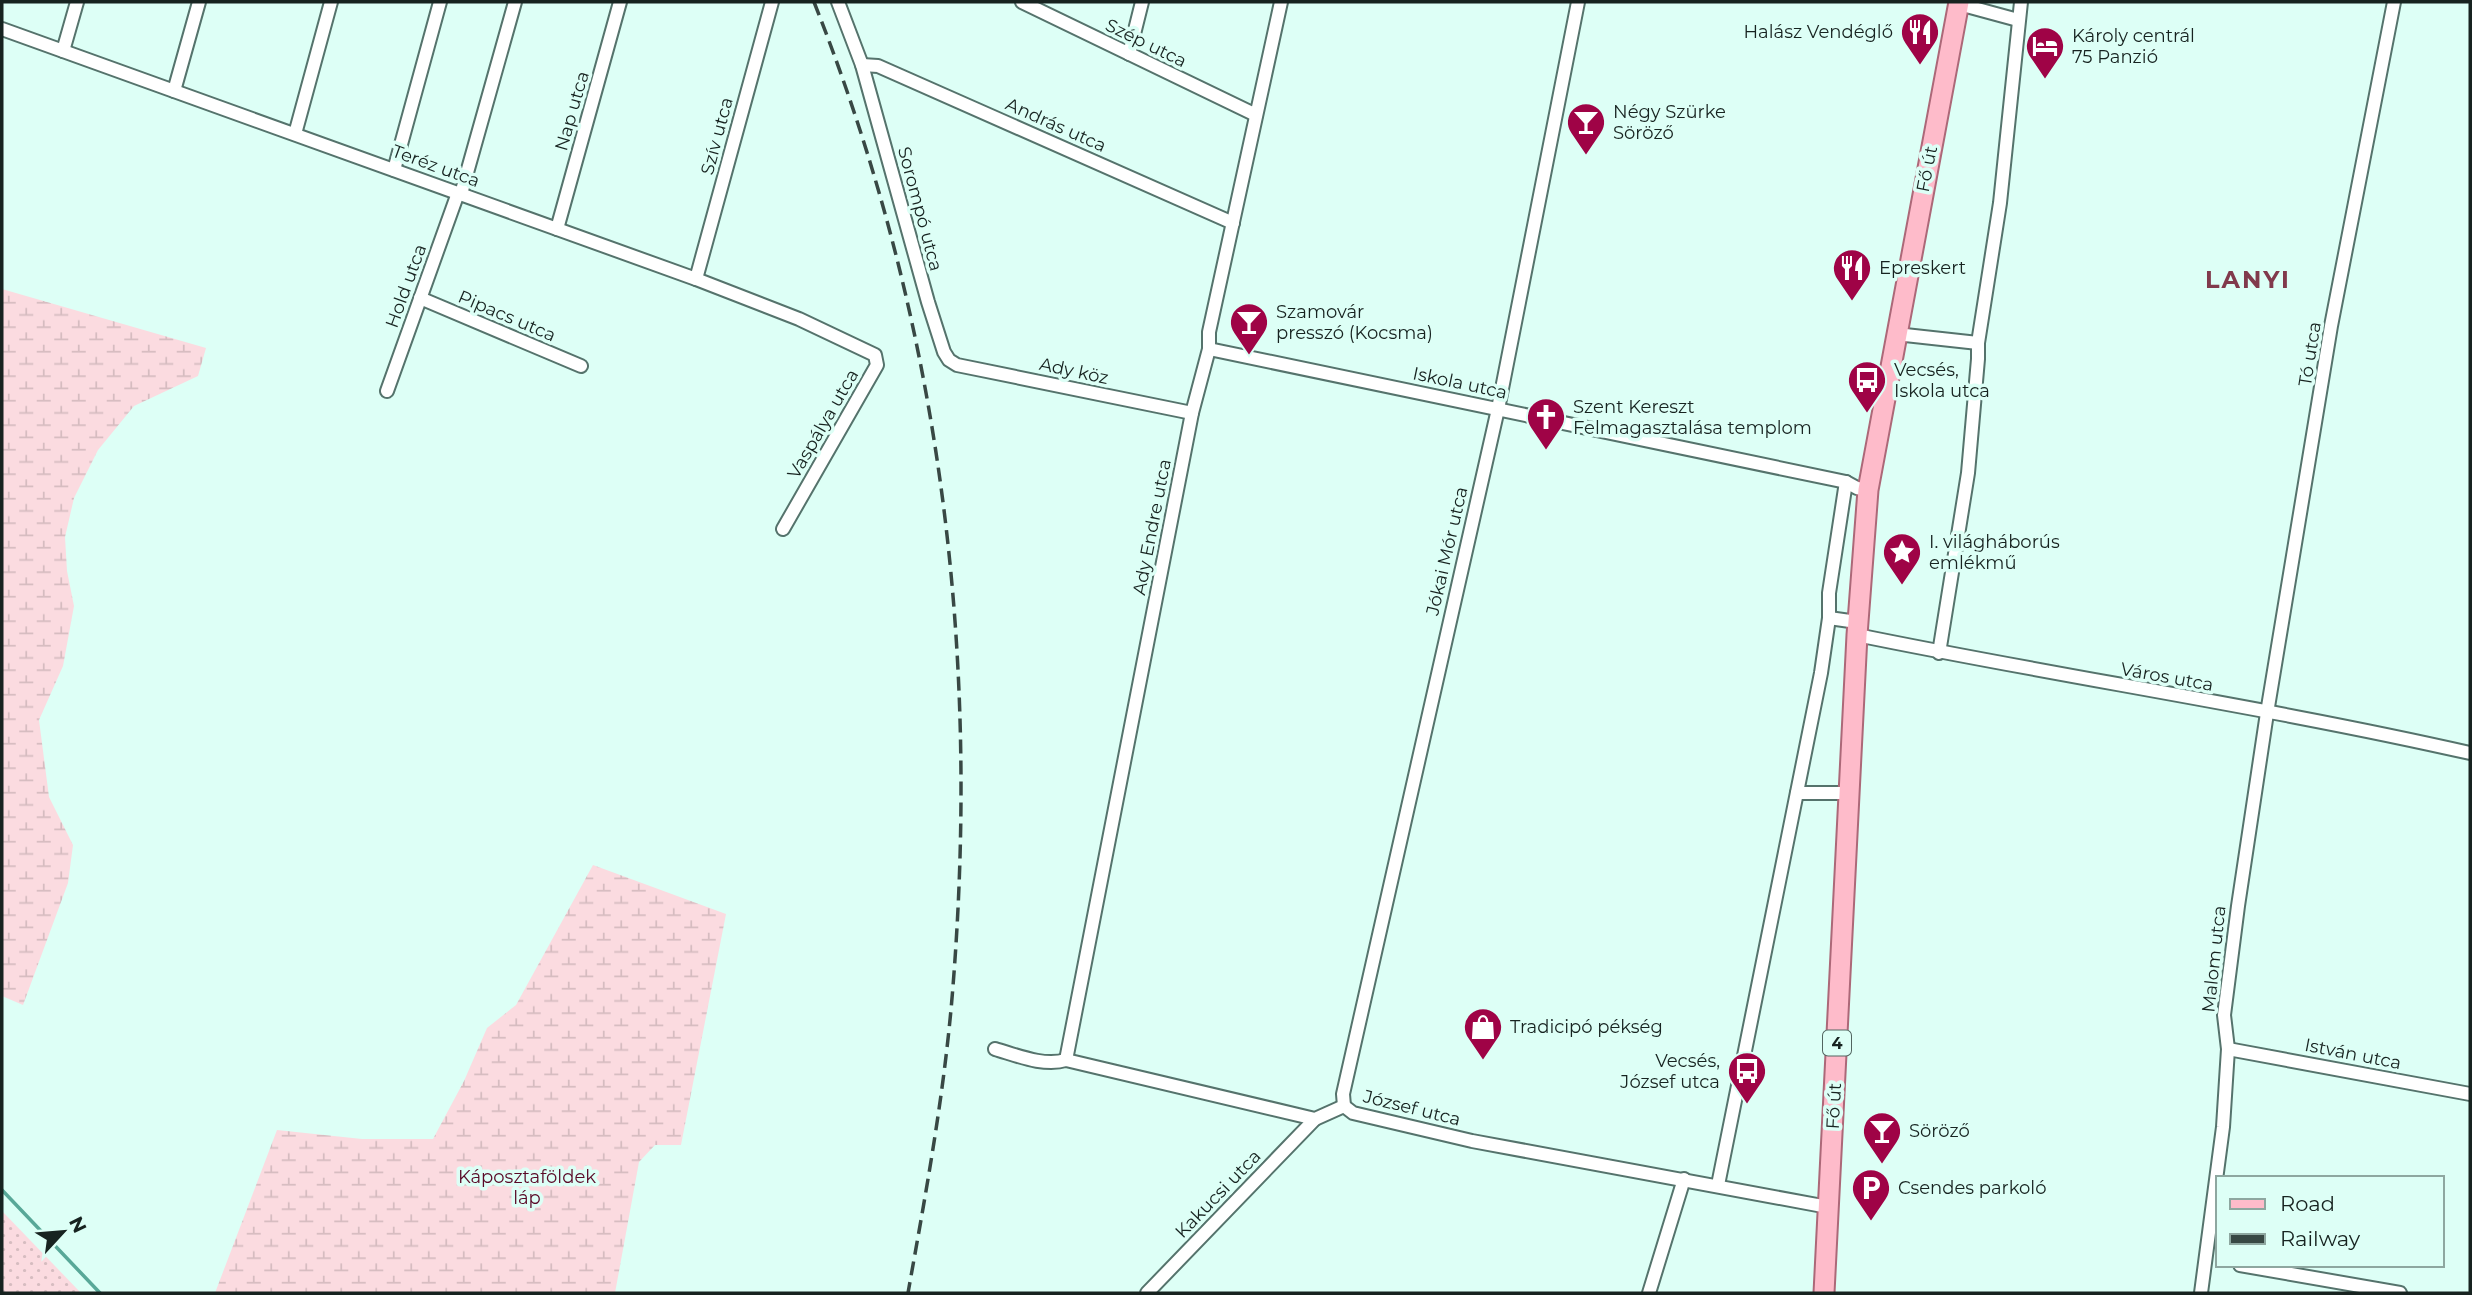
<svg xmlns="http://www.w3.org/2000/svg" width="2472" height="1295" viewBox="0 0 2472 1295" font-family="Montserrat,sans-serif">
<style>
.grass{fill:url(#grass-dots)}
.wetland{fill:url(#wetland-marsh)}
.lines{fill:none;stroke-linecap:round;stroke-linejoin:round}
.stream{stroke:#58a898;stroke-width:3.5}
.minor-casing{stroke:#55736c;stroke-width:16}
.primary-casing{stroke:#ac6878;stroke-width:23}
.minor{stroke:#fff;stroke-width:12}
.primary{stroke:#febbca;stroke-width:19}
.rail{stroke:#384844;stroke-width:3.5;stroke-dasharray:14 7;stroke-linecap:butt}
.labels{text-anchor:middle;stroke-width:7;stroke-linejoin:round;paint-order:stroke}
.shield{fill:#ddfff6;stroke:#526560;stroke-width:2}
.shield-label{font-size:16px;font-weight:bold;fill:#172320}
.poi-label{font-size:18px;fill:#172320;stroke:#ddfff6;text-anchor:start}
.street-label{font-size:18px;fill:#172320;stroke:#ddfff6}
.park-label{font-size:18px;fill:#590826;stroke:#ddfff6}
.district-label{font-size:24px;font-weight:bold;letter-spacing:2px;fill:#813a4c;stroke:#ddfff6}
</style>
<defs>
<pattern id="grass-dots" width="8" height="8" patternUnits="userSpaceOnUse" patternTransform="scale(1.75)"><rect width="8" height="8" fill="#fbdbe0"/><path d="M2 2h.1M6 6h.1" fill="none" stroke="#d6bcc0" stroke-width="1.8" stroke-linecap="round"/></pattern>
<pattern id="wetland-marsh" width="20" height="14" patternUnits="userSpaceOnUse" patternTransform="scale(1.75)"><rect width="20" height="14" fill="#fbdbe0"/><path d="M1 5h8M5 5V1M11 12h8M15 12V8" fill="none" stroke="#d6bcc0"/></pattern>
</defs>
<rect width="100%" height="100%" fill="#ddfff6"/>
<path class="grass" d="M2,1211l79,82h-79z"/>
<g class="wetland">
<path d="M2,289l204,59 -8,28 -64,30 -36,44 -24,48 -9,39 2,34 7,35 -11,60 -24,54 10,77 24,48 -5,38 -45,122 -21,-9z"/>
<path d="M593,865l133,49 -45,231h-26l-16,17 -24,131h-400l62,-163 85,9h71l31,-58 23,-53 29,-23z"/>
</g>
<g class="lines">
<path class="stream" d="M2,1190l98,103"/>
<g class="minor-casing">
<g id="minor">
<path d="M838,2l24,63 66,237 16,50 5,8 8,5 235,48"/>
<path d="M1022,2l234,113"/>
<path d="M1959,4l59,16"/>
<path d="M2,29l694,250 103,40 76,36 2,10 -94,164"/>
<path d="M63,51l14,-49"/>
<path d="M1129,54l13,-52"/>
<path d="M862,65l16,1 355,157"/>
<path d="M174,91l25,-89"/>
<path d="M295,134l36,-132"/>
<path d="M394,170l46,-168"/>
<path d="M461,194l54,-192"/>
<path d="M557,229l63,-227"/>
<path d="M696,279l76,-277"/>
<path d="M420,298l161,68"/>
<path d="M1896,334l82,9"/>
<path d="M1209,349l637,133 11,6 11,2"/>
<path d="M387,391l71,-198"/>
<path d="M1829,618l28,4"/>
<path d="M1857,635c204,42 410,72 613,118"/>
<path d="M1939,653l29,-180 10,-114v-16l22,-140 21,-201"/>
<path d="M1797,793h52"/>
<path d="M995,1049c21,6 49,18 71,11l249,59 29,-13 9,7 119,28 356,66"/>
<path d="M2228,1049l242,45"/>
<path d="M1066,1060l126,-647 17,-64v-17l72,-330"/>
<path d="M1344,1106l-1,-12 155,-685 80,-407"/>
<path d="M1718,1185l103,-512 8,-55v-25l17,-111"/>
<path d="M2240,1265l160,28"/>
<path d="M1147,1293l168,-174"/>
<path d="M1649,1293l35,-114"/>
<path d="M2201,1293l22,-166 5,-78 -4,-34 14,-109 29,-193 64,-387 63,-324"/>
</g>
</g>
<g class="primary-casing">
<path id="primary" d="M1824,1293l33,-658 11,-145 91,-488"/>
</g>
<use href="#minor" class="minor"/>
<use href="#primary" class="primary"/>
<path class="rail" d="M814,2c126,318 166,645 139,984 -8,104 -27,206 -45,307"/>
</g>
<defs>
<g id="restaurant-pin" transform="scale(2.0125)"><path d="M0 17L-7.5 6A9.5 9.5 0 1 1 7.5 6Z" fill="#9f0346" stroke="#ddfff6"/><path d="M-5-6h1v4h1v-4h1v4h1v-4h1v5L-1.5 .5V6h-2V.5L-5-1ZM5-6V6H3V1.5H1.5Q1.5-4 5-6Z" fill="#fff"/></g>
<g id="hotel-pin" transform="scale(2.0125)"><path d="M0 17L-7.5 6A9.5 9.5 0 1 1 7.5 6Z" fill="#9f0346" stroke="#ddfff6"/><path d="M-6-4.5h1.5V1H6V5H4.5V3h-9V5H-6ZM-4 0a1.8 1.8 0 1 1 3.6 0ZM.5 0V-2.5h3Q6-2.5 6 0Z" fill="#fff"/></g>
<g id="bar-pin" transform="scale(2.0125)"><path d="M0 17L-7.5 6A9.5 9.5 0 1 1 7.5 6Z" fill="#9f0346" stroke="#ddfff6"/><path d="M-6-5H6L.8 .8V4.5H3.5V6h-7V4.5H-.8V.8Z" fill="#fff"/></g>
<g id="bus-pin" transform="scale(2.0125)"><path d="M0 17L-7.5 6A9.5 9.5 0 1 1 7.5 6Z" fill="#9f0346" stroke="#ddfff6"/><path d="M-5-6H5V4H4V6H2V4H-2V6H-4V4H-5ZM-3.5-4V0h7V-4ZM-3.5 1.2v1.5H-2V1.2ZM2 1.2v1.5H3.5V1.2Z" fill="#fff"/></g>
<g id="church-pin" transform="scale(2.0125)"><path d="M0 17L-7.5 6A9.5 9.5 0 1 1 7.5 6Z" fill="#9f0346" stroke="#ddfff6"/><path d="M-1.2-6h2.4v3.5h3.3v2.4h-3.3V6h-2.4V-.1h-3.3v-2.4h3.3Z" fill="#fff"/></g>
<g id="sight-pin" transform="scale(2.0125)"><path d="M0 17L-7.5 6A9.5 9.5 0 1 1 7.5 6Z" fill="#9f0346" stroke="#ddfff6"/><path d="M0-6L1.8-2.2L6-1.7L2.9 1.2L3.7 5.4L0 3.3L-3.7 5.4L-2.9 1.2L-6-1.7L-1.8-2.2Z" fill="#fff"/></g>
<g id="shop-pin" transform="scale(2.0125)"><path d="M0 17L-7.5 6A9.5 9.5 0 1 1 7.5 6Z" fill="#9f0346" stroke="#ddfff6"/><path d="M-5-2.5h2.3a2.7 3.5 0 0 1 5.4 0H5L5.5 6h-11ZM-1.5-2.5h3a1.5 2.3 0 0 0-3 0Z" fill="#fff"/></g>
<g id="parking-pin" transform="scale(2.0125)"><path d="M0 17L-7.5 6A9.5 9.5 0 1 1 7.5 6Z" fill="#9f0346" stroke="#ddfff6"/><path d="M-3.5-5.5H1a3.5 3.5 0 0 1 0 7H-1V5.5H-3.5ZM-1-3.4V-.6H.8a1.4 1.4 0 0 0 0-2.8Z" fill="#fff"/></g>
</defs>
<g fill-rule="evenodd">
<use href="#restaurant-pin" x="1920" y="32"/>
<use href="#hotel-pin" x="2045" y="46"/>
<use href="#bar-pin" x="1586" y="122"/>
<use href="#restaurant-pin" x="1852" y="268"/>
<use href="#bar-pin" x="1249" y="322"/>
<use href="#bus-pin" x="1867" y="380"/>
<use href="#church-pin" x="1546" y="417"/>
<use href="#sight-pin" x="1902" y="552"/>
<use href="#shop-pin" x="1483" y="1027"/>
<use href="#bus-pin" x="1747" y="1071"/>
<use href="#bar-pin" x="1882" y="1131"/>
<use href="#parking-pin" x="1871" y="1188"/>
</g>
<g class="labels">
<rect class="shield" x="1823" y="1030.5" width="28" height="25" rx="5"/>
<g class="shield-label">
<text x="1837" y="1049">4</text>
</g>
<g class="poi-label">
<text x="1893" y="38" text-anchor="end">Halász Vendéglő</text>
<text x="2072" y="42">Károly centrál<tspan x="2072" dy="21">75 Panzió</tspan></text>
<text x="1613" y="118">Négy Szürke<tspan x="1613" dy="21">Söröző</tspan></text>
<text x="1879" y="274">Epreskert</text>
<text x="1276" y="318">Szamovár<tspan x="1276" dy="21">presszó (Kocsma)</tspan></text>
<text x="1894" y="376">Vecsés,<tspan x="1894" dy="21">Iskola utca</tspan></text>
<text x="1573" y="413">Szent Kereszt<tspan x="1573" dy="21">Felmagasztalása templom</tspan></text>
<text x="1929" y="548">I. világháborús<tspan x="1929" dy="21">emlékmű</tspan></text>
<text x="1510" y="1033">Tradicipó pékség</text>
<text x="1720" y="1067" text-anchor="end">Vecsés,<tspan x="1720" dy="21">József utca</tspan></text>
<text x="1909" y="1137">Söröző</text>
<text x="1898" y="1194">Csendes parkoló</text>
</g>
<g class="street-label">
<text transform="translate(1146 43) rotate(26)" y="6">Szép utca</text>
<text transform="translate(572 111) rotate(-74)" y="6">Nap utca</text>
<text transform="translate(1056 125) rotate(24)" y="6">András utca</text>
<text transform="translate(717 136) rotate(-75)" y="6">Szív utca</text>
<text transform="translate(436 166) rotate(20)" y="6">Teréz utca</text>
<text transform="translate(1927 169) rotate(-79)" y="6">Fő út</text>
<text transform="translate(920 209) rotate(75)" y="6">Sorompó utca</text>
<text transform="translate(406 286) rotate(-70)" y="6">Hold utca</text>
<text transform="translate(507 316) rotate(23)" y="6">Pipacs utca</text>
<text transform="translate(2310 354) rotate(-81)" y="6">Tó utca</text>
<text transform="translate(1074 371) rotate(12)" y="6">Ady köz</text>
<text transform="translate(1460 383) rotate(12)" y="6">Iskola utca</text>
<text transform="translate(823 424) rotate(-60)" y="6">Vaspálya utca</text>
<text transform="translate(1152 527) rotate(-79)" y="6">Ady Endre utca</text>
<text transform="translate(1447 551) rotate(-77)" y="6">Jókai Mór utca</text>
<text transform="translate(2167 677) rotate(10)" y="6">Város utca</text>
<text transform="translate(2214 959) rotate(-84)" y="6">Malom utca</text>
<text transform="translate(2353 1054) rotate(11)" y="6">István utca</text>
<text transform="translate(1834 1106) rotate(-87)" y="6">Fő út</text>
<text transform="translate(1412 1108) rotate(14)" y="6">József utca</text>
<text transform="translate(1218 1194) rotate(-46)" y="6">Kakucsi utca</text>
</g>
<g class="park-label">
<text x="527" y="1183">Káposztaföldek<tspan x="527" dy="21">láp</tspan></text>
</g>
<g class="district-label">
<text x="2248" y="288">LANYI</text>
</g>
</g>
<rect width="2472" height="1295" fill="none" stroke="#172320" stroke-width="7"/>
<rect x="2216" y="1176" width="228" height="91" fill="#ddfff6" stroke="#8ea7a0" stroke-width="2"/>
<rect x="2230" y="1199" width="35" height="10" fill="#febbca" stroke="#8ea7a0" stroke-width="2"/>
<text x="2280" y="1211" font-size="21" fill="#172320">Road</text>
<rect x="2230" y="1234" width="35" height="10" fill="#384844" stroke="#8ea7a0" stroke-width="2"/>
<text x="2280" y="1246" font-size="21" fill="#172320">Railway</text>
<g transform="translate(63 1232) rotate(64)" stroke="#ddfff6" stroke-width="5" paint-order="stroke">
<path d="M0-5L12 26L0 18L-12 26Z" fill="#172320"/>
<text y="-10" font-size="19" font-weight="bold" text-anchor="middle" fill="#172320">N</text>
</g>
</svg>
